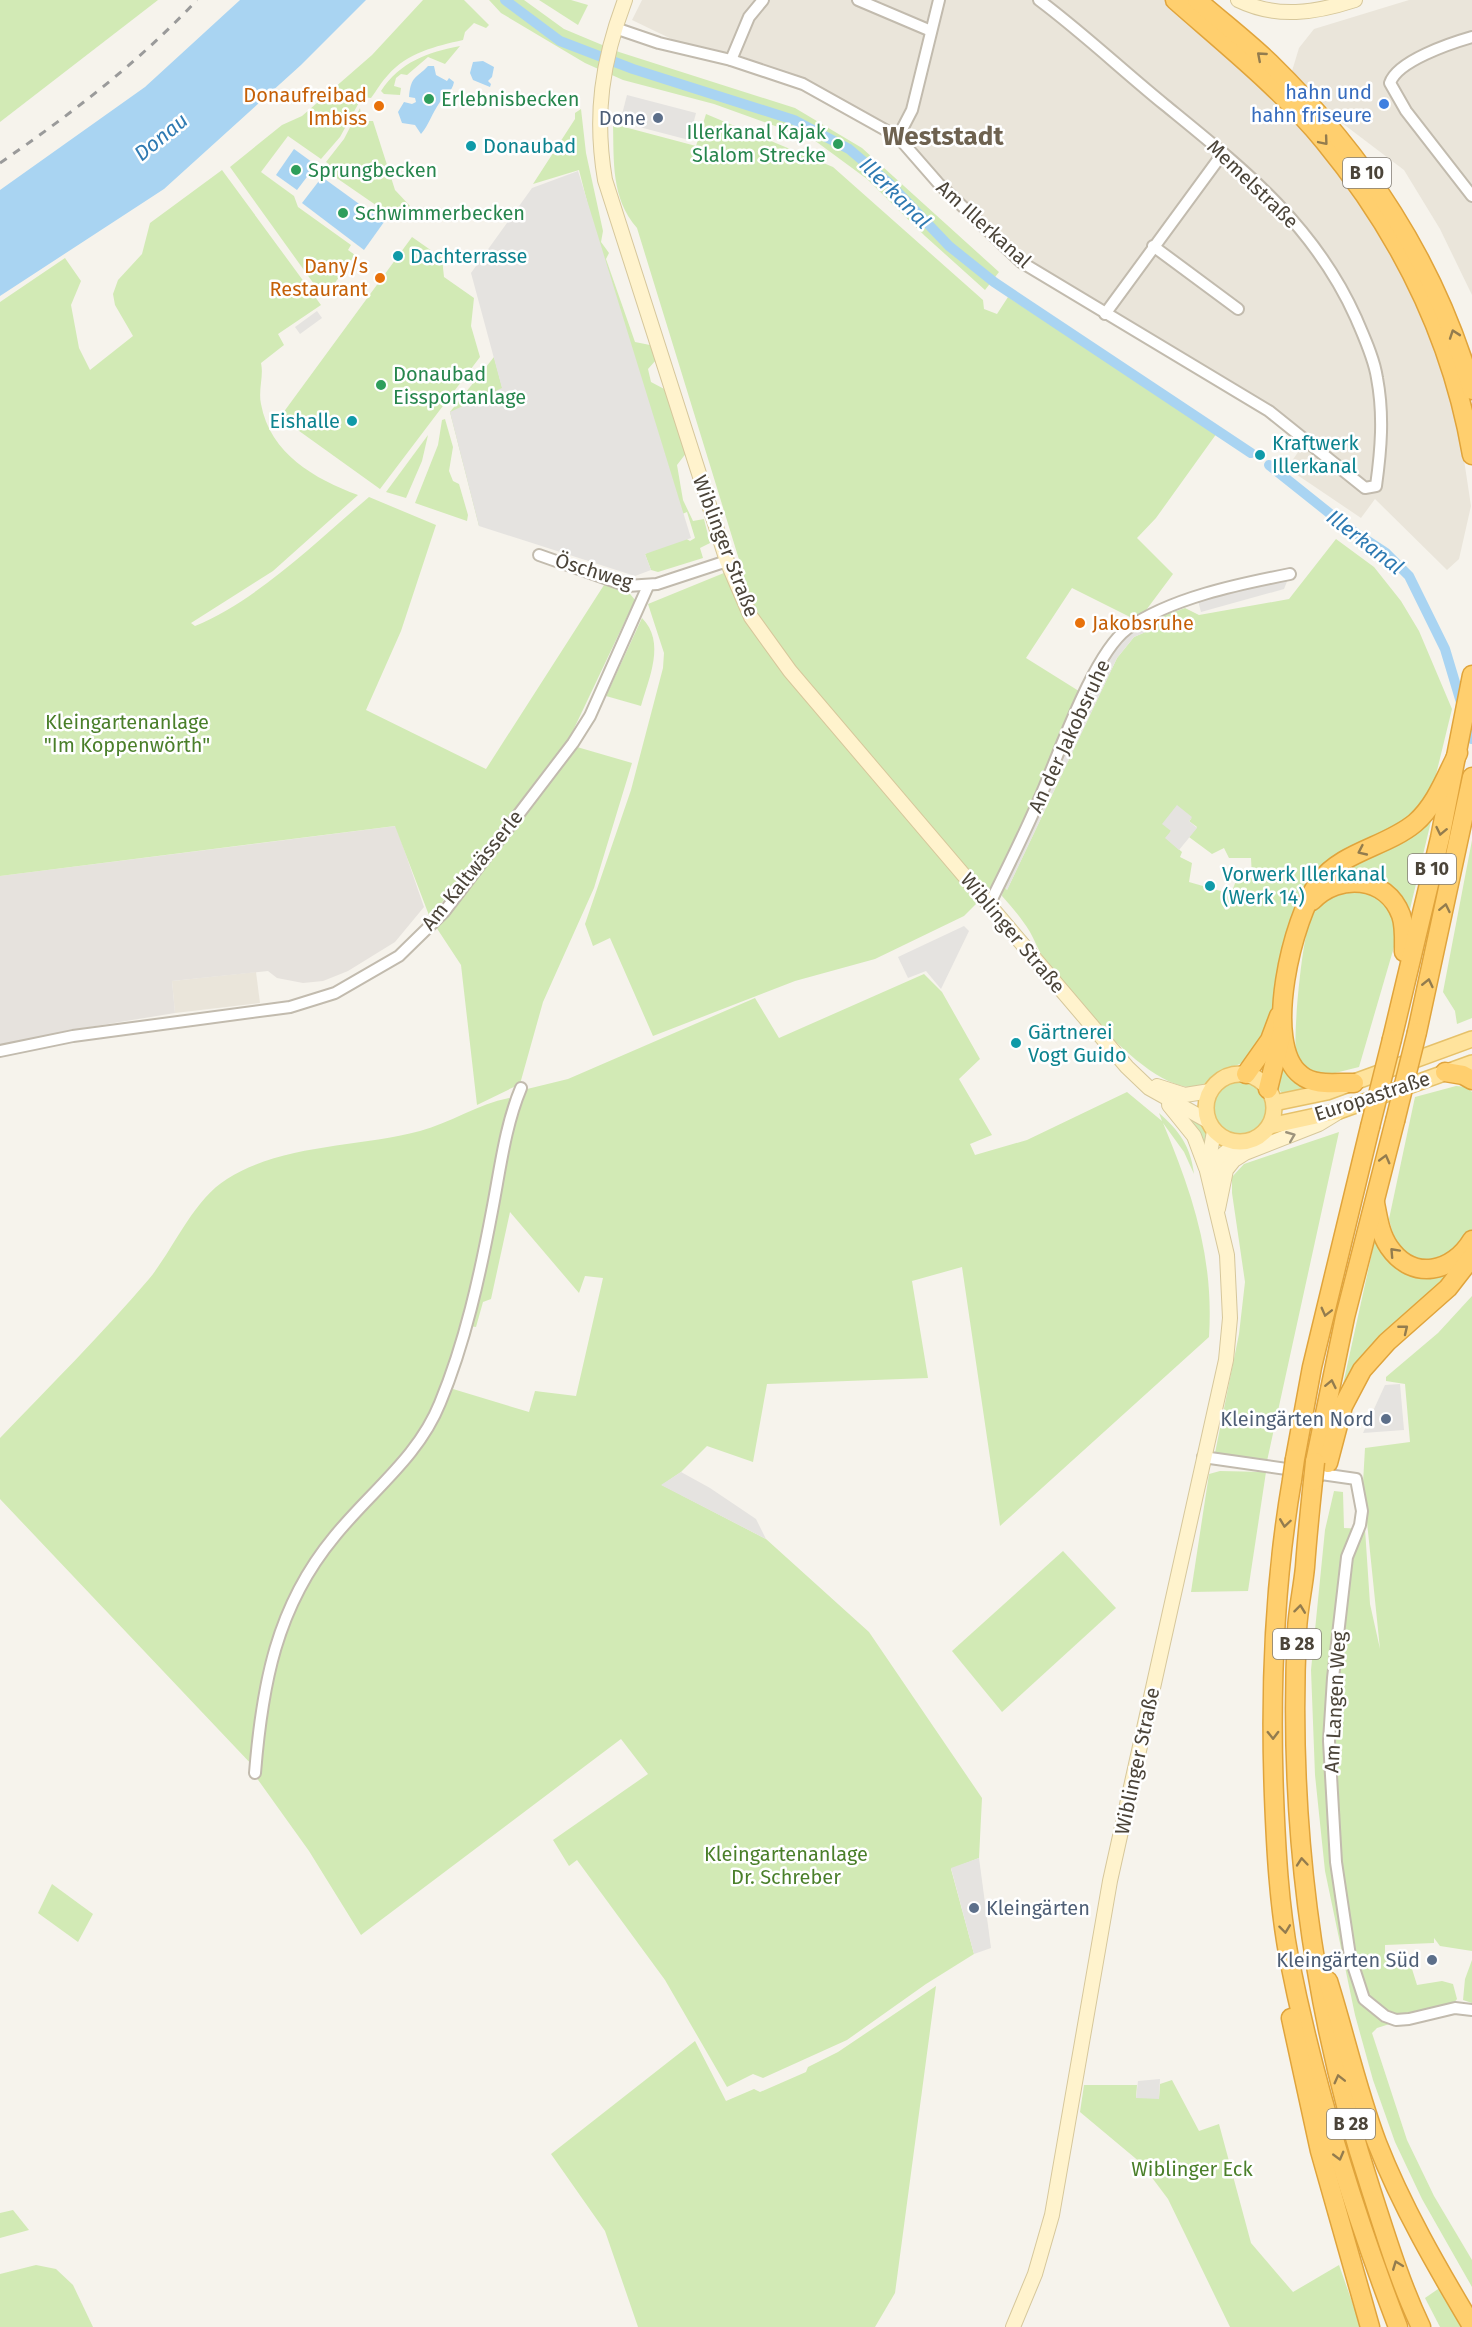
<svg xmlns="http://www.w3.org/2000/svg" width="1472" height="2327" viewBox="0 0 1472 2327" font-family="'Fira Sans',sans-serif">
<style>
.residential{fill:#eae5da}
.industrial{fill:#e6e2dd}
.green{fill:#d2eab5;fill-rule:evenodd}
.parking{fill:#e5e3e0}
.water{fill:#a9d4f2}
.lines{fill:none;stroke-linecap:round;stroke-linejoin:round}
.canal{stroke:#a9d4f2;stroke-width:10}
.street-casing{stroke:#c2bbae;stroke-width:14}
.secondary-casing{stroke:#d6c79b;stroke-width:16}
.primary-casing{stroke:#e6c16a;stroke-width:18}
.highway-casing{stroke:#e0a43c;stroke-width:21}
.street{stroke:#fff;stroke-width:10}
.secondary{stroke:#fff3cd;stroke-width:14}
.primary{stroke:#ffe39c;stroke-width:15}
.highway{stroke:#ffcf6e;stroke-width:18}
.rail{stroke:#9a9a9a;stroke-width:3;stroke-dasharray:8 8;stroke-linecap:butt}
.highway-bridge-casing{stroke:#e0a43c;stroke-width:21;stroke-linecap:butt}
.highway-bridge{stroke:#ffcf6e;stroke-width:18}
.oneway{stroke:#937c4e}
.oneway2{stroke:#9c937c}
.leisure-dot{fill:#2e9e5b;stroke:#fff;stroke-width:2}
.shop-dot{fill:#3f7fe0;stroke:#fff;stroke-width:2}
.food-dot{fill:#e8710a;stroke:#fff;stroke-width:2}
.service-dot{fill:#5c6f8a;stroke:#fff;stroke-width:2}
.culture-dot{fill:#0f9aa8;stroke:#fff;stroke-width:2}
.labels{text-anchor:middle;stroke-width:5;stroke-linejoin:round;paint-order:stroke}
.shield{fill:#fff;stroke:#817c74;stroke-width:1.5}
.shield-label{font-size:18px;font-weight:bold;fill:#4b4439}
.shop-label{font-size:20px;fill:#366cbe;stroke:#fff;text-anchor:end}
.food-label{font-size:20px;fill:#c56008;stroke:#fff;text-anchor:end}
.leisure-label{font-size:20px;fill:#27864d;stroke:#fff;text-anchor:start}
.service-label{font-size:20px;fill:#4e5e75;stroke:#fff;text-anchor:end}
.culture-label{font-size:20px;fill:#0d838f;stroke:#fff;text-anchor:start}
.street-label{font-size:20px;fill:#4b4439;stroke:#fff}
.park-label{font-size:20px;fill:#4a7f2a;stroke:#fff}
.water-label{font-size:21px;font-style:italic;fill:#2e7ab2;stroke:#fff}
.district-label{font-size:26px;font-weight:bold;fill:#6e6250;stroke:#fff}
</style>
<rect width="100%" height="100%" fill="#f6f3ec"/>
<g class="residential">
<path d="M642,0h523l90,80 77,83 42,58 29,50 28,63 26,79 14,93 -12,53 -12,11 -72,-71 -14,19 -74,-50 23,-33 -31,-24 -247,-149 -45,-36 -86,-89 -91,-54 -71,-28 -55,-10 -52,-25z"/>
<path d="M1409,0h63v295l-32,-66 -36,-59 -62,-47 -50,-52 7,-23 15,-19z"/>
<path d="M256,972l4,31 -85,10 -3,-32z"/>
</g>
<path class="industrial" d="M396,826l28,81 -29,35 -47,29 -25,10 -20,2 -26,-5 -9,-7 -96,10 3,32 -110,18 -65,17v-172z"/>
<g class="green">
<path d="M0,0h158l-158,122z"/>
<path d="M423,0h41l25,25 -3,3 -12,-5 -9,9 -2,8c-27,6 -56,13 -75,35 -6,6 -11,15 -17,23l-9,-1 -22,40 -19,22 -33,-23 -27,36 33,24 4,11 53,38 -3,5 7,5 -31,43 -94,-131 52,-42 20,-9 70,-61z"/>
<path d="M489,0h35l40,29 55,23 176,56 67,40 137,124 -14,18 -60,-54 -58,-57 -53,-39 -100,-36 -91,-24 -38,-17 -84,-50z"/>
<path d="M539,0h32l17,5 -10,20z"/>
<path d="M460,46l-15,18 -17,-7 -21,18 -6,-1 -5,4 -2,8 7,2 -1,7 -16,-1 -3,-3c19,-29 47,-39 79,-45z"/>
<path d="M360,108l2,13h11l22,69 15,16 -11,15 -74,-51 4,-6 -3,-2 18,-23z"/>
<path d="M581,109l5,44 17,78 -2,11 8,11 -3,6 29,83 15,3 6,15 -8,9 3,13 17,9 19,61 -10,13 6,35 10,21 11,-2 6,24 -10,5 3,10 -45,14 -7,-2 -6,-16 35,-19 10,6 5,-3 -8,-26 -19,8 -89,-350 -46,14 42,-65v-6z"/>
<path d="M706,114l127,53 150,133 1,9 13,5 11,-17 209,136 -61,85 -19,20 36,36 -35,47 -66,-33 -46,70 56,35 -33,78 -58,118 -27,27 -89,43 -80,22 -142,55 -43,-98 -17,8 -8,-22 46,-134 32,-122 1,-15 -16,-49 93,-38 -104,-338c-26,-30 -23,-66 -24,-104l83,22z"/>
<path d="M222,170l99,135 -43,29 6,11 -23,18c3,13 -3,27 0,41 9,50 54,75 97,91l-85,76 -82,52 4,3c63,-26 122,-85 174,-129l67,28 -35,106 -35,79 120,59 118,-184 22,4 9,11 -65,137 -140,181 -35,-92 -395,50v-574l65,-44 16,23 -10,24 8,43 11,22 43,-34 -18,-31 -2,-11 5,-14 24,-26 8,-31z"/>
<path d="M412,237l30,21 2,19 30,21 -3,28 9,31 -100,132 -92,-66 -5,-10z"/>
<path d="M494,357l12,45 -27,124 -29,-114z"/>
<path d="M445,419l8,28 -4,24 4,10 6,3 9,31 -1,6 -52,-18 23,-58 4,-25z"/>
<path d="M428,435l-6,26 -16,37 -20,-6z"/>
<path d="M1336,539l38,28 27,34 18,30 33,78 -19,78 -12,21 -18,16 -84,48 -47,145c-6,14 -15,37 -29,45 -8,5 -17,7 -25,11 -9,4 -12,13 -23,14 -47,4 -123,-91 -150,-127 -6,-8 -10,-19 -15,-28 -8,-13 -18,-25 -28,-36l1,-11 4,5 110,-232 17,-21 23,-10 -3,-8 31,-11 14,7 90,-16zM1192,818l-3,3 8,6 -8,10 23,17 12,-6 5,10h22l1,20h-15l-6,16 -42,-12 3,-19 -12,-6 2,-5 -16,-14 5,-7z"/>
<path d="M642,618c24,24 7,60 -1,88l-35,-10z"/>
<path d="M577,747l55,16 -38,125 -51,114 -23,82 -43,21 -16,-140 -25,-38z"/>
<path d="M1433,813l-23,96 -5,2 -9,-14 -60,-18 -1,-3z"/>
<path d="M1472,840v178l-15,6 -2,-13 -12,-19z"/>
<path d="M1363,889c28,17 38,24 31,58l-35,120 -40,10 -7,-2c-5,-6 -14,-14 -16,-22 -3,-22 7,-128 18,-145 11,-16 31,-16 49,-19z"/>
<path d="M924,974l18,18 38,67 -21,20 33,56 -22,9 5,11 52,-15 100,-48 35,29 -3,-8c20,17 32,34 35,61l-10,-22 -21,-29c30,72 51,135 46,214l-209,189 -38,-259 -50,14 16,97 -161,6 -14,78 -46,-16 -26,26 -19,13 104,54 103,93 113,166 -3,60 -28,11 23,85 -48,30 -79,56 -84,38 -10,-4 -26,13 -62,-107 -88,-120 -8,6 -16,-26 95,-66 -27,-35 -260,196 -52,-84 -53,-74 11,-94 33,-89 26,-43 88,-97 45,-103 58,-250 6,-11 45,-11 187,-81 24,40zM510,1212l69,81 6,-17 18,2 -27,118 -41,-5 -6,21 -76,-23 16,-63 7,1 7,-25 8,-3z"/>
<path d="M1283,1050l39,39 -39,5c-13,-11 -4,-29 0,-44z"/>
<circle cx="1240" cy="1108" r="27"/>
<path d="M1456,1086l11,1 5,5v138l-9,16 -33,16c-28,-7 -34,-15 -41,-43l26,-122z"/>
<path d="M509,1098l4,2 -30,146 -29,109 -30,76 -91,103 -52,90 -27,143 -254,-268v-61c50,-52 102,-104 149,-159 24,-29 44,-79 78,-100 58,-36 129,-31 193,-48 30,-8 58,-27 89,-33z"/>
<path d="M1183,1114l20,10 5,14 -1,18z"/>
<path d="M1339,1132l-72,329 -52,-8 24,-119 6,-52 -13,-89v-16l12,-13z"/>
<path d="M1379,1237l11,19 66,12 -99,98 -15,23 33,-150z"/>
<path d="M1472,1296v655l-32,-5 -6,-8v5l-49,2v11h23l9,29 25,-4 11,3 4,15 -4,5 -76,24 -5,5 35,107 27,56 38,64v27l-50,-88 -27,-57 -22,-62 -18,-65 -30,-144 -10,-96 -4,-105 14,-140 9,-39 9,1 1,36 21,1 5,75 10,45 -17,-166 2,-35 45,-6 -5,-58 -19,-3v-4l52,-44z"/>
<path d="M1220,1471l46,1 -18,119 -57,1 18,-118z"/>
<path d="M1063,1551l53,57 -114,104 -50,-61z"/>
<path d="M52,1884l41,30 -15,28 -40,-29z"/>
<path d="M1472,1960v43l-9,-3 2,-21z"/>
<path d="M936,1986l-41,307 -20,34h-237l-33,-96 -54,-77 144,-113 31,60 28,-12 6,3 46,-20 2,-5 30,-15z"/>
<path d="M1172,2080l27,51 20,-7 32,119 42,49 46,-27 22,62h-131l-62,-128 -27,-36 -61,-51 4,-27h53l-1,13h23l1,-14z"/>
<path d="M13,2210l16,20 -29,8v-25z"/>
<path d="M36,2265l20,4 17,16 20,42h-93v-53z"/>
<path d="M1441,2287l21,40h-22l-15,-29z"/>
</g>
<g class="parking">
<path d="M627,95l69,18 -7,27 -69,-18z"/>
<path d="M578,171l113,367 -46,16 6,16 -16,6 -156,-50 -29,-114 52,-24 -31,-115 61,-85z"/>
<path d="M317,311l5,7 -22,16 -5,-7z"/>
<path d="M1290,574l-6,15 -83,23 -4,-15z"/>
<path d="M1154,619l3,8 -23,10 -17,21 -110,232 -3,-5 84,-187 24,-45 14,-18z"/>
<path d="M1177,805l15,12 -3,4 8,7 -18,22 -14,-12 6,-7 -9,-7z"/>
<path d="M964,926l5,5 -28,58 -15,-18 -18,7 -10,-21z"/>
<path d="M1400,1384l4,46 -41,3 22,-48z"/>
<path d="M681,1472l29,16 46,31 10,20 -105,-54z"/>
<path d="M979,1858l12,90 -17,6 -23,-86z"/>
<path d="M1160,2079l-1,20 -23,-1 2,-17z"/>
</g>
<g class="water">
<path d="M240,0h126l-65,65 -137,124 -164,107v-106l145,-103z"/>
<path d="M483,61l11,6 -2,10 -4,4 3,3 -1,3 -17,-7 -3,-7 3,-11z"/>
<path d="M428,66h6l2,9 11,6 2,-3 5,4c-2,10 -8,12 -14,20 -8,11 -11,23 -19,32l-6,-9 -13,-2 -4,-11 6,-10 8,2 4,-2 -1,-4 -6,-1c2,-22 7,-18 19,-31z"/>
<path d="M294,149l22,16 -19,25 -21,-15z"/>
<path d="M322,177l62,45 -20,28 -62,-47z"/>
</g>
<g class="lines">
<g class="canal">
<path d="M505,0l55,41 73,28 161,51 55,29 40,34 60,63 45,36 257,171"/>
<path d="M1269,465l79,63 38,25 23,23 36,73 27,90"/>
</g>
<g class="street-casing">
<g id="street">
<path d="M858,0l73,31"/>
<path d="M615,28l44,15 72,17 72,24 95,53 41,47 82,78 248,149 96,77 11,-2c5,-36 8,-71 1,-108 -3,-20 -13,-41 -21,-60 -42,-94 -114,-150 -191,-213 -43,-35 -82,-72 -126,-105"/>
<path d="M1472,37c-21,6 -75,24 -82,46l16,28 66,85"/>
<path d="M731,60l18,-43 14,-17"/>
<path d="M898,137l14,-27 27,-110"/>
<path d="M1153,246l85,63"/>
<path d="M1105,314l118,-161"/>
<path d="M539,555l88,31 30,-2 70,-23"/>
<path d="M989,905c17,-34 34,-68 49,-103 19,-42 54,-147 89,-173 43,-31 112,-45 163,-55"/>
<path d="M0,1051l73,-15 217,-29 45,-14 64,-37 45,-44 129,-169 17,-27 58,-130"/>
<path d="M1203,1457l153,22 6,32 -2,14 -13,32 -14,121 -4,63 7,121 14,94 14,43 21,17 11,4 13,-1 46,-11 17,2"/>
<path d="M255,1773c7,-87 21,-166 79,-236 36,-45 84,-79 106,-134 25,-60 40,-128 52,-192 8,-41 13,-85 29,-123"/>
</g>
</g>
<g class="secondary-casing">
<g id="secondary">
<path d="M625,0c-23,61 -31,115 -20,180l122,381 24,56 39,54 337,396 22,21 59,33"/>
<path d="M1238,0c39,19 77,13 117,0"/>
<path d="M1157,1086l28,9 25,-4"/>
<path d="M1169,1105l25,31 12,32"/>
<path d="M1214,1179l6,-22 17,-14"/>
<path d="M1218,1209l8,-39 8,-10 11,-7 74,-29 18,-11"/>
<path d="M1013,2327l22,-53 17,-59 58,-334 116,-521 4,-42 -3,-63 -20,-84 7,-40"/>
</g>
</g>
<g class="primary-casing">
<g id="primary">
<circle cx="1240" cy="1108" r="34"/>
<path d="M1274,1103l53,-11 145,-53"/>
<path d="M1270,1126l69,-15 133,-48"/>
</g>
</g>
<g class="highway-casing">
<g id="highway">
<path d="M1175,0c51,45 106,89 149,141 75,91 128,197 148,314"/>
<path d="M1197,0c24,21 50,41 73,63 95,93 165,198 202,327"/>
<path d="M1312,901c27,-28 74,-25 89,14 4,11 3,25 3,37"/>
<path d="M1417,1032l55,-255"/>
<path d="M1392,1039l48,-201 32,-163"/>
<path d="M1445,1072l18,3 9,5"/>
<path d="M1246,1074l24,-34 9,-24"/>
<path d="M1354,1083c-17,-1 -38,4 -53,-8 -40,-30 -8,-159 18,-193 24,-31 67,-35 96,-59 21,-18 31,-47 43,-70"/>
<path d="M1268,1089l13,-53"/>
<path d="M1375,1203c3,15 5,31 14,44 24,35 64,25 83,-7"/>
<path d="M1295,1459l17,-92 58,-240"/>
<path d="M1315,1462l30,-145 50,-196"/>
<path d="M1328,1463l15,-57 19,-36 25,-28 61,-54 24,-31"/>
<path d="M1292,1480c-18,104 -22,210 -18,316 2,53 5,109 15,162 25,126 63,249 109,369"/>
<path d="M1313,1481c-3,29 -6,57 -8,86 -2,21 -7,42 -8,63 -9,190 15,380 74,560 15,46 29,93 50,137"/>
<path d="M1328,1981c17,54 29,109 49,162 25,64 60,124 95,183"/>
<path d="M1291,2018l29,133 50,176"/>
</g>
</g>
<use href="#street" class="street"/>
<use href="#secondary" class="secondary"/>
<use href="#primary" class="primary"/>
<use href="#highway" class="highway"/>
<path class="rail" d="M0,163c71,-49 138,-100 197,-163"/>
<g class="highway-bridge-casing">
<g id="highway-bridge">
<path d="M1395,1121l22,-89"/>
<path d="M1370,1127l22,-88"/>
<path d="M1292,1480l3,-21"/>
<path d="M1313,1481l2,-19"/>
</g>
</g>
<use href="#highway-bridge" class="highway-bridge"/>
</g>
<defs><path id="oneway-chevron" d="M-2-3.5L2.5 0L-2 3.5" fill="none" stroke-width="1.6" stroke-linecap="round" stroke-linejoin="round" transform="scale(1.5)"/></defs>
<g class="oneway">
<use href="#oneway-chevron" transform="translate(1261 56) rotate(-139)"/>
<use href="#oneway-chevron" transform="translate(1324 141) rotate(50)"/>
<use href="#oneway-chevron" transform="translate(1454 334) rotate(-109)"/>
<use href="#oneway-chevron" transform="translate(1441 831) rotate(102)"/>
<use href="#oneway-chevron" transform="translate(1362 851) rotate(155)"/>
<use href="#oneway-chevron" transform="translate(1445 908) rotate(-78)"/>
<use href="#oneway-chevron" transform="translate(1428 983) rotate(-77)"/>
<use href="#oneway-chevron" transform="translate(1385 1159) rotate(-75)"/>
<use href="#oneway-chevron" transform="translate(1394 1252) rotate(-133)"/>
<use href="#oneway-chevron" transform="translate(1326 1312) rotate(104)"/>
<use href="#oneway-chevron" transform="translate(1404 1329) rotate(-39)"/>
<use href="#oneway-chevron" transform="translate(1331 1384) rotate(-78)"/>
<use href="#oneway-chevron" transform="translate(1285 1523) rotate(98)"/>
<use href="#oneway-chevron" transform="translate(1300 1609) rotate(-83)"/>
<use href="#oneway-chevron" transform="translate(1273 1735) rotate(89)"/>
<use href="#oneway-chevron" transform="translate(1302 1862) rotate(-95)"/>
<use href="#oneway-chevron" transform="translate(1285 1929) rotate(83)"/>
<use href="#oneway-chevron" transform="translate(1339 2079) rotate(-104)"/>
<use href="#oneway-chevron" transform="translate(1339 2156) rotate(75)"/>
<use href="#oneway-chevron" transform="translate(1397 2265) rotate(-111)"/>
</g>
<use class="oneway2" href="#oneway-chevron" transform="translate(1291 1136) rotate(-22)"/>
<g class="leisure-dot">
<circle cx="429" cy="99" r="6"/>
<circle cx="838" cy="144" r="6"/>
<circle cx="296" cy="170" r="6"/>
<circle cx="343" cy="213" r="6"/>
<circle cx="381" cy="385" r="6"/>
</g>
<circle class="shop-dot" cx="1384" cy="104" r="6"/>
<g class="food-dot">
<circle cx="379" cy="106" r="6"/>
<circle cx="380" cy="278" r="6"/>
<circle cx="1080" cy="623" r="6"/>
</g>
<g class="service-dot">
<circle cx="658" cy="118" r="6"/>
<circle cx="1386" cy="1419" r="6"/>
<circle cx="974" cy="1908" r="6"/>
<circle cx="1432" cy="1960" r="6"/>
</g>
<g class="culture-dot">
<circle cx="471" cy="146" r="6"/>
<circle cx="398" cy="256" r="6"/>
<circle cx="352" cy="421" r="6"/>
<circle cx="1260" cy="455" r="6"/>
<circle cx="1210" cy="886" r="6"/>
<circle cx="1016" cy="1043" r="6"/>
</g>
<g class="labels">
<g class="shield">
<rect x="1343" y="158" width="48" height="30" rx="4.5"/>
<rect x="1408" y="854" width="48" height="30" rx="4.5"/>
<rect x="1273" y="1629" width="48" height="30" rx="4.5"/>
<rect x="1327" y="2109" width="48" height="30" rx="4.5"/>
</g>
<g class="shield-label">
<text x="1367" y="179">B 10</text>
<text x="1432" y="875">B 10</text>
<text x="1297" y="1650">B 28</text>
<text x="1351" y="2130">B 28</text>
</g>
<g class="shop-label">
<text x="1372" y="99">hahn und<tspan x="1372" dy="23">hahn friseure</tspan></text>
</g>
<g class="food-label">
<text x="367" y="102">Donaufreibad<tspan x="367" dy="23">Imbiss</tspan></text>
<text x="368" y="273">Dany/s<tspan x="368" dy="23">Restaurant</tspan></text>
<text x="1092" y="630" text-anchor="start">Jakobsruhe</text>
</g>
<g class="leisure-label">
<text x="441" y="106">Erlebnisbecken</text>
<text x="826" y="139" text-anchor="end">Illerkanal Kajak<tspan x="826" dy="23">Slalom Strecke</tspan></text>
<text x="308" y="177">Sprungbecken</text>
<text x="355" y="220">Schwimmerbecken</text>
<text x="393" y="381">Donaubad<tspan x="393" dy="23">Eissportanlage</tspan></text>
</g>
<g class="service-label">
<text x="646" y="125">Done</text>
<text x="1374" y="1426">Kleingärten Nord</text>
<text x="986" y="1915" text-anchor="start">Kleingärten</text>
<text x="1420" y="1967">Kleingärten Süd</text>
</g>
<g class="culture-label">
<text x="483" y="153">Donaubad</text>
<text x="410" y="263">Dachterrasse</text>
<text x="340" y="428" text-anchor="end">Eishalle</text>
<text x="1272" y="450">Kraftwerk<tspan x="1272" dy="23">Illerkanal</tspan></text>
<text x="1222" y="881">Vorwerk Illerkanal<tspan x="1222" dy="23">(Werk 14)</tspan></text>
<text x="1028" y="1039">Gärtnerei<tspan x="1028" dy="23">Vogt Guido</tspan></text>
</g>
<g class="street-label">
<text transform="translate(1253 184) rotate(44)" y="7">Memelstraße</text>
<text transform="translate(984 224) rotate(42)" y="7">Am Illerkanal</text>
<text transform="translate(726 546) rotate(69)" y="7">Wiblinger Straße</text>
<text transform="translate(594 571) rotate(17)" y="7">Öschweg</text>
<text transform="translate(1069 736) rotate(-65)" y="7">An der Jakobsruhe</text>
<text transform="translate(472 870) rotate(-51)" y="7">Am Kaltwässerle</text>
<text transform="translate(1013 933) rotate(50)" y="7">Wiblinger Straße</text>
<text transform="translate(1372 1096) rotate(-18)" y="7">Europastraße</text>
<text transform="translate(1335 1702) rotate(-87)" y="7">Am Langen Weg</text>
<text transform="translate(1137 1761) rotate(-78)" y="7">Wiblinger Straße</text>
</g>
<g class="park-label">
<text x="127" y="729">Kleingartenanlage<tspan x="127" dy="23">"Im Koppenwörth"</tspan></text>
<text x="786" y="1861">Kleingartenanlage<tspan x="786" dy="23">Dr. Schreber</tspan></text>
<text x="1192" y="2176">Wiblinger Eck</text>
</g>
<g class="water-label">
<text transform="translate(161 137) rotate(-39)" y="7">Donau</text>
<text transform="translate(895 193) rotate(45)" y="7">Illerkanal</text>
<text transform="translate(1365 542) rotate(38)" y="7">Illerkanal</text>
</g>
<g class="district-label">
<text x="943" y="145">Weststadt</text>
</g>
</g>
</svg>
